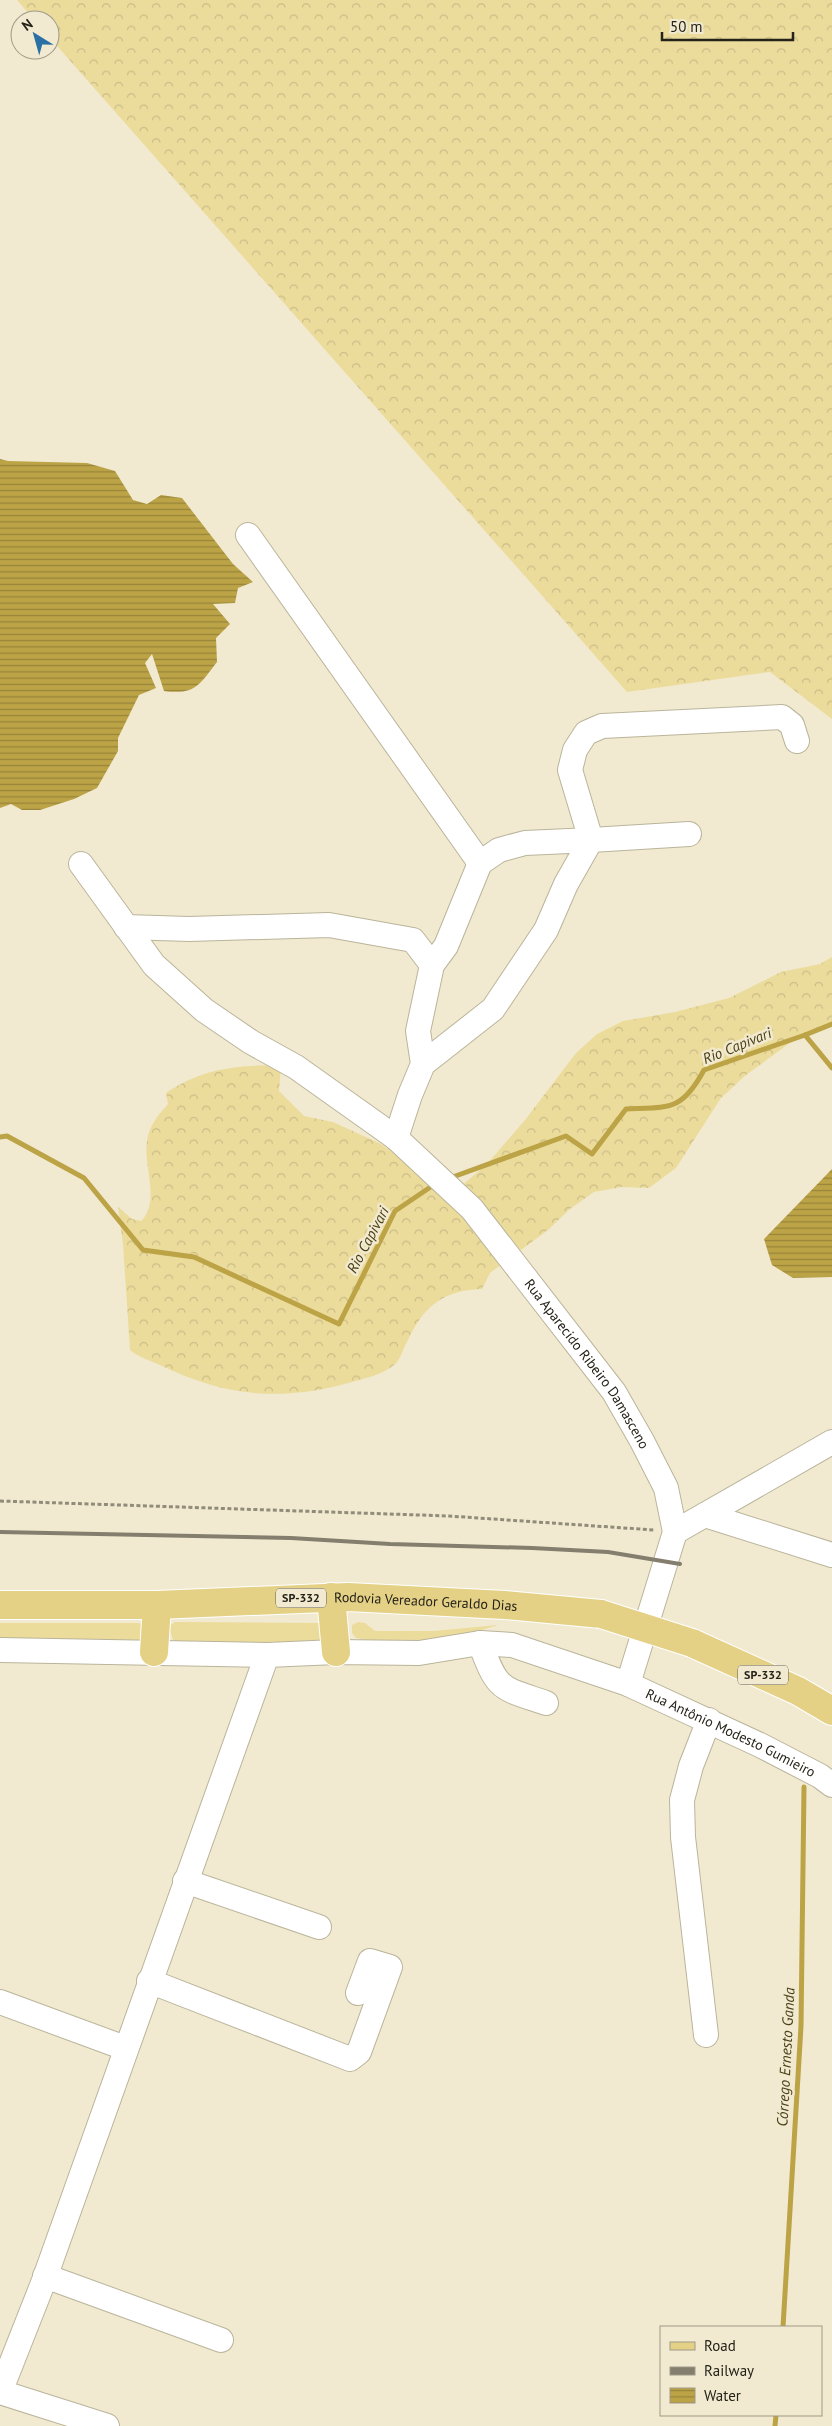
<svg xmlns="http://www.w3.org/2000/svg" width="832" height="2426" viewBox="0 0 832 2426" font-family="'PT Sans',sans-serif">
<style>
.grass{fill:#ecdc9c}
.forest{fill:url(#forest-crowns)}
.water{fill:url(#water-rules)}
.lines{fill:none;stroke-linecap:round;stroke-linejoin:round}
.stream{stroke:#bba346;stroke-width:5}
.minor-casing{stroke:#bab49b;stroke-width:26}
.major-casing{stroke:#fff;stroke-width:30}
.path{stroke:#918c7a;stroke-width:3;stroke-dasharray:4 2.5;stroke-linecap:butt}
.minor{stroke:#fff;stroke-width:24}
.major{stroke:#e4d186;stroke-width:28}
.rail{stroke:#837e6d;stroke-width:4}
.major-bridge-casing{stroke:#fff;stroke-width:30;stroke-linecap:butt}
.major-bridge{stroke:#e4d186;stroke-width:28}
.labels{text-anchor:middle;stroke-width:5;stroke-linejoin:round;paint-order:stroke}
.shield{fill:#f1ead0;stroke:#625e50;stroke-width:1}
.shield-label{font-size:12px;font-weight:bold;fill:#252219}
.street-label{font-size:14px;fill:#252219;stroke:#f1ead0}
.water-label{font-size:15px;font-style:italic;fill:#4b4119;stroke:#f1ead0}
</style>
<defs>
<pattern id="forest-crowns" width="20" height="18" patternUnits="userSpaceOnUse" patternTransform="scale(1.25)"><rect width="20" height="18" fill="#ecdc9c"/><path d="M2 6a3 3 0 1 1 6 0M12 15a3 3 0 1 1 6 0" fill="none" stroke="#cabc86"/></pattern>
<pattern id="water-rules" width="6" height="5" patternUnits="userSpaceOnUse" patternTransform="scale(1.25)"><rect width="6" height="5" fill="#bba346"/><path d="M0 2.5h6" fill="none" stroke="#98843a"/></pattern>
</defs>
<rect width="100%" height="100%" fill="#f1ead0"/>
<g class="grass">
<path d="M175,1622l144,1 8,7 -2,10 -17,4 -130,-1 -5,-3 -4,-14z"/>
<path d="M358,1622l7,1 10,8h59l64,-6 -56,17 -77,-2 -9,-2 -4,-5v-8z"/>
<path d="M0,1623h139l8,7 -2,8 -7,6 -138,-3z"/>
</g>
<g class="forest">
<path d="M17,0h815v719l-62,-47 -143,20 -577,-654v-18h-16z"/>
<path d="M832,957v65l-38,18 -48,35 -25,23 -45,70 -27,20 -27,-1 -28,5 -24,17 -22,21 -58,43 -8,16c-41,1 -59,19 -75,53 -4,7 -7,19 -13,23 -12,10 -28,13 -42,17 -70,20 -126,15 -192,-17 -9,-4 -22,-8 -30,-15l-7,-106 -5,-37 14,12 9,2c20,-20 2,-54 6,-80 2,-15 11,-26 21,-37l-2,-11c35,-24 73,-29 115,-27l-2,25 25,25 29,6 48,22 63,44h15l28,-24 38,-44 51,-67 21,-19 26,-13 52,-9 54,-14 52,-26 39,-8z"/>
</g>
<g class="water">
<path d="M0,459l8,2 79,2 28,8 18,29 14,4 14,-9 21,3 51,66 20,18 -15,6 -3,15 -22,1 17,20 -14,14 1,24c-18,23 -21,33 -53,29l-12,-37 -7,9 11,25 -17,7 -21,43v13l-21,37 -23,11 -34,11h-18l-11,-6 -11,4z"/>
<path d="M832,1169v108l-39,1 -21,-13 -8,-26z"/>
</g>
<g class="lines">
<g class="stream">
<path d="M805,1035l27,33"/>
<path d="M0,1137l7,-1 77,42 59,72 51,7 145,67 56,-113 40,-27"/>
<path d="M450,1178l116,-42 26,18 34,-45c44,-2 56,2 78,-39l101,-35 27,-11"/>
<path d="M783,2327l18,-301 3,-239"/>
<path d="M775,2426l1,-11"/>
</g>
<g class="minor-casing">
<g id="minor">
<path d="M248,535l232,328"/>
<path d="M689,834l-98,6 -21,-70 5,-20 11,-17 16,-7 180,-9 10,8 5,16"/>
<path id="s1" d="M81,864l73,101 50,45 47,32 45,25 100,71 76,71 142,183 28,49 24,47 9,44 -47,152"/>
<path d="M126,927l63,2 140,-4 84,15 19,25"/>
<path d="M396,1138l14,-43 13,-31 -5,-33 14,-66 14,-19 34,-83 19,-13 26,-7 66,-3 -25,44 -20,46 -53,79 -70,55"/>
<path d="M705,1515l127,40"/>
<path d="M675,1532l157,-90"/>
<path d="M480,1643c18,48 19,44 66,60"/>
<path id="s2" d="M0,1650l267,5 69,-3 83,1 61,-10 32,2 116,39 132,61 60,31 12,9"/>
<path d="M185,1881l134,46"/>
<path d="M149,1981l201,78 9,-7 31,-85 -20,-6 -12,32"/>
<path d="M0,2002l125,46"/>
<path d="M706,2035l-23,-198 -1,-37 9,-34 18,-46"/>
<path d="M45,2276l176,64"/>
<path d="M0,2392l43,-109 224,-628"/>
<path d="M0,2392l107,34"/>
</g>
</g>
<g class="major-casing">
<g id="major">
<path d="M331,1597l5,55"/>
<path id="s3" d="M0,1605h157l191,-8 157,8 96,9"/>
<path d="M692,1643l106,48 34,20"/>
<path d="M154,1652l3,-47"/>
</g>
</g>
<path class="path" d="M0,1501l449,15 205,14"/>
<use href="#minor" class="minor"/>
<use href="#major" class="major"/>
<path class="rail" d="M0,1532l291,6 99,6 142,4 76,4 72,12"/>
<g class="major-bridge-casing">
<path id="major-bridge" d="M601,1614l91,29"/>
</g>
<use href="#major-bridge" class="major-bridge"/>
</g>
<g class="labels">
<g class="shield">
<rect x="276" y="1588.5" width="50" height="19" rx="4"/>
<rect x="738" y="1665.5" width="50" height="19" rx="4"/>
</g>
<g class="shield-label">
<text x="301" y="1602">SP-332</text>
<text x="763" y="1679">SP-332</text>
</g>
<g class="street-label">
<text dy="5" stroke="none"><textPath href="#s1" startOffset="720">Rua Aparecido Ribeiro Damasceno</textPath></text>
<text dy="5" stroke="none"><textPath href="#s3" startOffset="426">Rodovia Vereador Geraldo Dias</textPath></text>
<text dy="5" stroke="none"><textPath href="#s2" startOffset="749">Rua Antônio Modesto Gumieiro</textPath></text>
</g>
<g class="water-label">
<text transform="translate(737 1046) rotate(-22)" y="5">Rio Capivari</text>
<text transform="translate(368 1240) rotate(-62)" y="5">Rio Capivari</text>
<text transform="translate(786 2057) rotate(-87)" y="5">Córrego Ernesto Ganda</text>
</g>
</g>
<rect x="660" y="2326" width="162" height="90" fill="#f1ead0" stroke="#9f9a87"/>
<rect x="670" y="2342" width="25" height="8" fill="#e4d186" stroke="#9f9a87"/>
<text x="704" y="2351" font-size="15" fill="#252219">Road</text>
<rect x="670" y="2367" width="25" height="8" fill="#837e6d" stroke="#9f9a87"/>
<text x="704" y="2376" font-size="15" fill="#252219">Railway</text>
<rect x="670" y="2388" width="25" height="15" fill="url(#water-rules)" stroke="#9f9a87"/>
<text x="704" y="2401" font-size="15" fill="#252219">Water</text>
<g transform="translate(35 35) rotate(323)"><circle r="24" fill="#f1ead0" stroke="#9f9a87"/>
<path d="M0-4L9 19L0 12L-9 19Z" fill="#2a70a5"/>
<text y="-8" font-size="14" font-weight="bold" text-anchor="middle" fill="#252219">N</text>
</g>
<path d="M662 32v8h131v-8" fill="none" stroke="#252219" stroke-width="2.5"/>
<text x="670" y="32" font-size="15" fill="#252219" stroke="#f1ead0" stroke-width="4" paint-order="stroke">50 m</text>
</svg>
